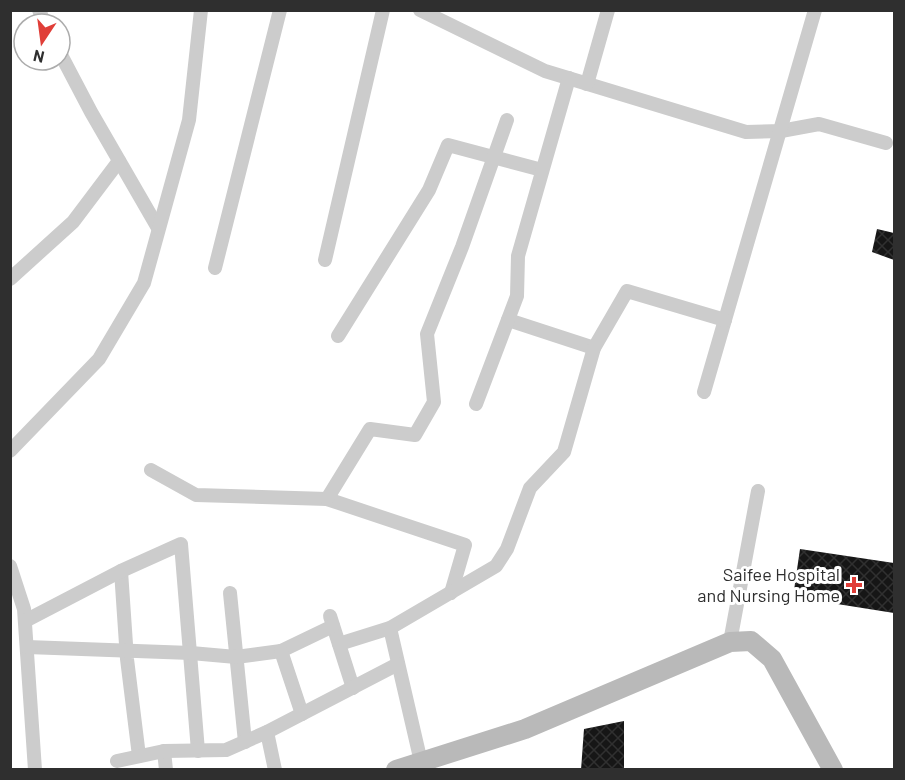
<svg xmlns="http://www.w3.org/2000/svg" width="905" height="780" viewBox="0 0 905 780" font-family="Barlow,sans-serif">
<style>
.building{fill:url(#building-cross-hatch)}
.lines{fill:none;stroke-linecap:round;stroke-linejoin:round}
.minor{stroke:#ccc;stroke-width:14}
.secondary{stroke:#b9b9b9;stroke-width:20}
.poi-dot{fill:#e03e38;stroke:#fff;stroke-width:2}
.labels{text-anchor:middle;stroke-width:6;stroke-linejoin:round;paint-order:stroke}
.poi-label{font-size:18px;fill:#2f2f2f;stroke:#fff;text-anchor:end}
</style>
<defs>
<pattern id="building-cross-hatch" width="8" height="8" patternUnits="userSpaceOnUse" patternTransform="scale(1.5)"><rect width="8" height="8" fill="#161616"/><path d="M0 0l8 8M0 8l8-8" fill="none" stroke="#303030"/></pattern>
</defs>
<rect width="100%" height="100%" fill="#fff"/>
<g class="building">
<path d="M877,229l17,4v27l-22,-8z"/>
<path d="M800,549l94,14v50l-101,-16z"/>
<path d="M624,721v49h-43l3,-41z"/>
</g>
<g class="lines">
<g class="minor">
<path d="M39,10l6,14"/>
<path d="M420,10l125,61 201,61 35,-1 38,-7 67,19"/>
<path d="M60,53l31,59 67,116"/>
<path d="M587,84l21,-74"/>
<path d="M325,260l58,-250"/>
<path d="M215,268l65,-258"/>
<path d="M10,279l63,-57 46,-61"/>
<path d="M508,320l86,28"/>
<path d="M338,336l91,-146 19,-45 94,25"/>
<path d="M704,392l111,-382"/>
<path d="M476,404l41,-108 1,-40 51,-178"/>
<path d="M10,451l89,-92 45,-76 45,-163 12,-110"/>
<path d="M151,470l45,25 131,4 138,46 -14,48"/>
<path d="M327,499l43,-70 45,6 19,-33 -7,-68 35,-87 45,-127"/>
<path d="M10,566l14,43 11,161"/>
<path d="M121,571l6,88 12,97"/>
<path d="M230,593l15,149"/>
<path d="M330,616l23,72"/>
<path d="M25,621l96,-50 60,-27 17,207"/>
<path d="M390,628l31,134"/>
<path d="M730,642l28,-151"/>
<path d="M339,644l51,-16 106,-62 11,-17 23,-61 34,-36 30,-104 33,-57 98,29"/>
<path d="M27,647l164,6 45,4 45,-6 52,-25"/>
<path d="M281,651l21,63"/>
<path d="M267,732l8,38"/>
<path d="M164,751l2,19"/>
<path d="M117,761l47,-10 62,-1 41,-18 131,-68"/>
</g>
<path class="secondary" d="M396,770l129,-41 205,-87 21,-1 21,18 61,111"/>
</g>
<path class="poi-dot" d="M851 576h6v6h6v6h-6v6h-6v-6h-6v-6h6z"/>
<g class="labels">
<g class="poi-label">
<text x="840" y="581">Saifee Hospital<tspan x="840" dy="21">and Nursing Home</tspan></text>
</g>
</g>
<rect width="905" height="780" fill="none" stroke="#2f2f2f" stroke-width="24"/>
<g transform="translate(42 42) rotate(193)"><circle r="28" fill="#ffffff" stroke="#acacac" stroke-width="1.5"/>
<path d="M0-4.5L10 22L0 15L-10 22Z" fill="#e03e38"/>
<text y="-9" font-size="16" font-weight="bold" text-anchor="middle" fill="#2f2f2f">N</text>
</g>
</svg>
